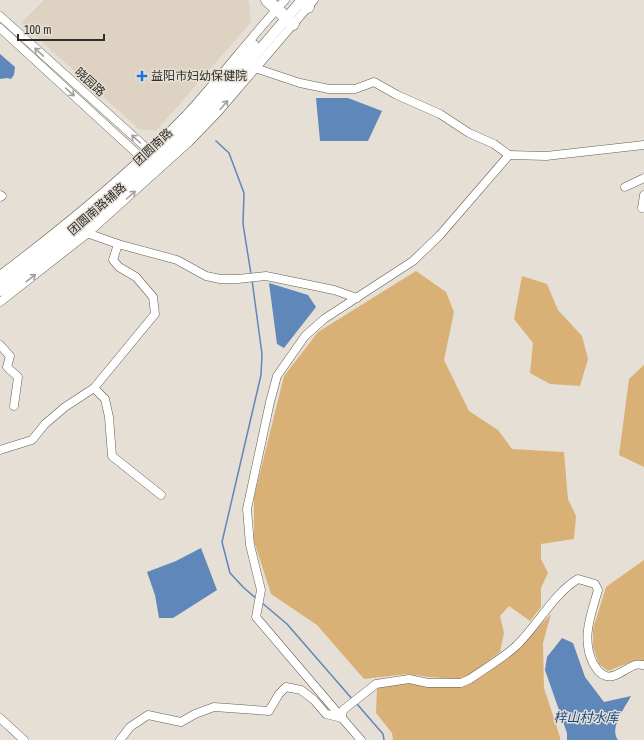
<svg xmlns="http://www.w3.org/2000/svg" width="644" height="740" viewBox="0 0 644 740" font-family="'Archivo Narrow','Noto Sans SC',sans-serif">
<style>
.built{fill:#ded3c3}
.green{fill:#d9b177}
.water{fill:#6087b9}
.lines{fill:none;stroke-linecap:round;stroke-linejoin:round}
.stream{stroke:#6087b9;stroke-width:1.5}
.minor-casing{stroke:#635d54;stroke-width:9}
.major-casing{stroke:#635d54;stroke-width:11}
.highway-casing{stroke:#635d54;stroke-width:13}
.minor{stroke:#fff;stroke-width:8}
.major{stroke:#fff;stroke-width:10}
.highway{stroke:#fff;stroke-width:12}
.oneway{stroke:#a1a09f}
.poi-dot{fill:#1875de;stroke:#e6dfd5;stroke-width:1.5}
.labels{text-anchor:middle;stroke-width:3;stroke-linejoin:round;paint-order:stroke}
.poi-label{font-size:12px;fill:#2f2c29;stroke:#e6dfd5;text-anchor:start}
.street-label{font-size:12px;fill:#2f2c29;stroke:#e6dfd5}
.water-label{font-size:13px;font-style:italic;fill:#114685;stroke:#e6dfd5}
</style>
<rect width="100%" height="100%" fill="#e6dfd5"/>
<path class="built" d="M44,0h203l2,2 2,20 -95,109 -17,-2 -118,-106z"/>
<g class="green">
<path d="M416,271l30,21 8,20 -10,48 25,51 29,19 14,19 52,3 4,47 8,17 -2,23 -33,5v15l7,14 -7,15v19l-11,14 -21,-15 -9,10 4,17 -4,19 -29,22 -12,5 -31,-2 -21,-3 -43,5 -47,-54 -46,-31 -17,-53v-44l30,-121 34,-44z"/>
<path d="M522,276l25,8 11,26 24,26 6,23 -8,27 -30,-2 -20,-11 3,-30 -19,-24z"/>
<path d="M644,365v102l-25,-12 10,-76z"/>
<path d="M644,560v102l-11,-1 -25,10 -9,-7 -6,-17v-18l13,-42z"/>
<path d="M551,614l-8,29 1,45 16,49v3h-167l-1,-7 -16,-20 1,-25 31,-6 19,5 39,-1 54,-39z"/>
</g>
<g class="water">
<path d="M0,54l15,13 -1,8 -3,4 -4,-1 -7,1z"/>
<path d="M316,98h32l34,13 -14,30h-48z"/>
<path d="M269,283l39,12 8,12 -32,41 -7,-4z"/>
<path d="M201,548l16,42 -44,28h-14l-4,-23 -8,-23 29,-11z"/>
<path d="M562,638l11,5 12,34 19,25 27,-6c-6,12 -22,31 -13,44h-51v-7l-22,-63 2,-13z"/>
</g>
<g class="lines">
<g class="stream">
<path d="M216,141l13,12 15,40 -1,31 8,50"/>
<path d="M252,280l10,74 -1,21 -39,167 8,31 14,15 13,11"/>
<path d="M261,602l26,22 66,76"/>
<path d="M357,704l26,30 1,6"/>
</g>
<g class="minor-casing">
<g id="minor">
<path d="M0,16l152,137"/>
<path d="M0,28l145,133"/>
<path d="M253,65l5,4 42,14 29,6h26l19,-7 23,13 43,19 29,19 25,11 15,11"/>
<path d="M625,187l19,-9"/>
<path d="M0,195l2,1 -2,1"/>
<path d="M642,208l2,-13"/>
<path d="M84,232l34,12 59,16 29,16 14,3h18l28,-3 68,14 23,8"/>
<path d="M0,275c65,-49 129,-101 186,-160 34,-37 65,-78 99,-115"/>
<path d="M0,302l88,-69 101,-91 29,-30 96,-112"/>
<path d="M0,345l10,11 -3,11 11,10 -4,29"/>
<path d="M94,388l11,11 4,18 3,39 49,39"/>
<path d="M0,450l32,-10 13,-16 20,-17 29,-19 61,-74 -2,-17 -17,-20 -17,-10 -6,-7 5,-16"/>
<path d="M0,718l24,22"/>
<path d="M342,718l-86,-101 5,-27 -11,-45 -3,-36 23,-107 7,-26 28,-40 19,-17 89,-58 27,-26 69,-80 37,1 98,-11"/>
<path d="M120,740l10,-13 18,-12 33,7 14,-8 19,-7 55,4 10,-17 7,-7 15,3 13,10 12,14 16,4"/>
<path d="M361,740l-19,-22 1,-8 33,-26 33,-5 19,4h33l9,-4c14,-10 35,-22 47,-34 20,-19 37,-52 61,-66l17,5 3,6c-7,25 -17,48 -5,73 3,5 6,11 13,13 9,3 20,-8 29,-11 3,-1 6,0 9,0"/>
</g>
</g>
<g class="major-casing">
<g id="major">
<path d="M0,282l84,-65 62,-56 47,-45 61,-71"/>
<path d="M0,291l80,-61 102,-93 24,-24 96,-113"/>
</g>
</g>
<g class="highway-casing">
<g id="highway">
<path d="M267,0l26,24"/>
<path d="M301,0l7,7"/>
</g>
</g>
<use href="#minor" class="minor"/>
<use href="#major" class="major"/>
<use href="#highway" class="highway"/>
</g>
<defs><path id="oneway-shaft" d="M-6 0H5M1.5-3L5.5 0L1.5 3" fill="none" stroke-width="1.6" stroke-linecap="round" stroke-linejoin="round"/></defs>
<g class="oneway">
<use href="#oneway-shaft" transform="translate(39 52) rotate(-137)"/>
<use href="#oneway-shaft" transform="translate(70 92) rotate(42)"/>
<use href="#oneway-shaft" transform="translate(224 105) rotate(-50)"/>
<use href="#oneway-shaft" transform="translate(136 139) rotate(-138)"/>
<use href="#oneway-shaft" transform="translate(131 195) rotate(-42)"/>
<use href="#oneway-shaft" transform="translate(31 278) rotate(-38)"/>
</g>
<path class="poi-dot" d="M140 70h4v4h4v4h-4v4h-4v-4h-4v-4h4z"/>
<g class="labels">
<g class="poi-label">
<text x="151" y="80">益阳市妇幼保健院</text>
</g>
<g class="street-label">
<text transform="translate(90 82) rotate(42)" y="4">晓园路</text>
<text transform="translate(153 147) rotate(-43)" y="4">团圆南路</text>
<text transform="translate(97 209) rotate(-41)" y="4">团圆南路辅路</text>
</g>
<g class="water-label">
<text x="586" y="722">梓山村水库</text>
</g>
</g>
<path d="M18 34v6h86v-6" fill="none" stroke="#2f2c29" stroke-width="2"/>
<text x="24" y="34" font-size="12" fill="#2f2c29" stroke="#e6dfd5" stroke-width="3" paint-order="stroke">100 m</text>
</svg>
